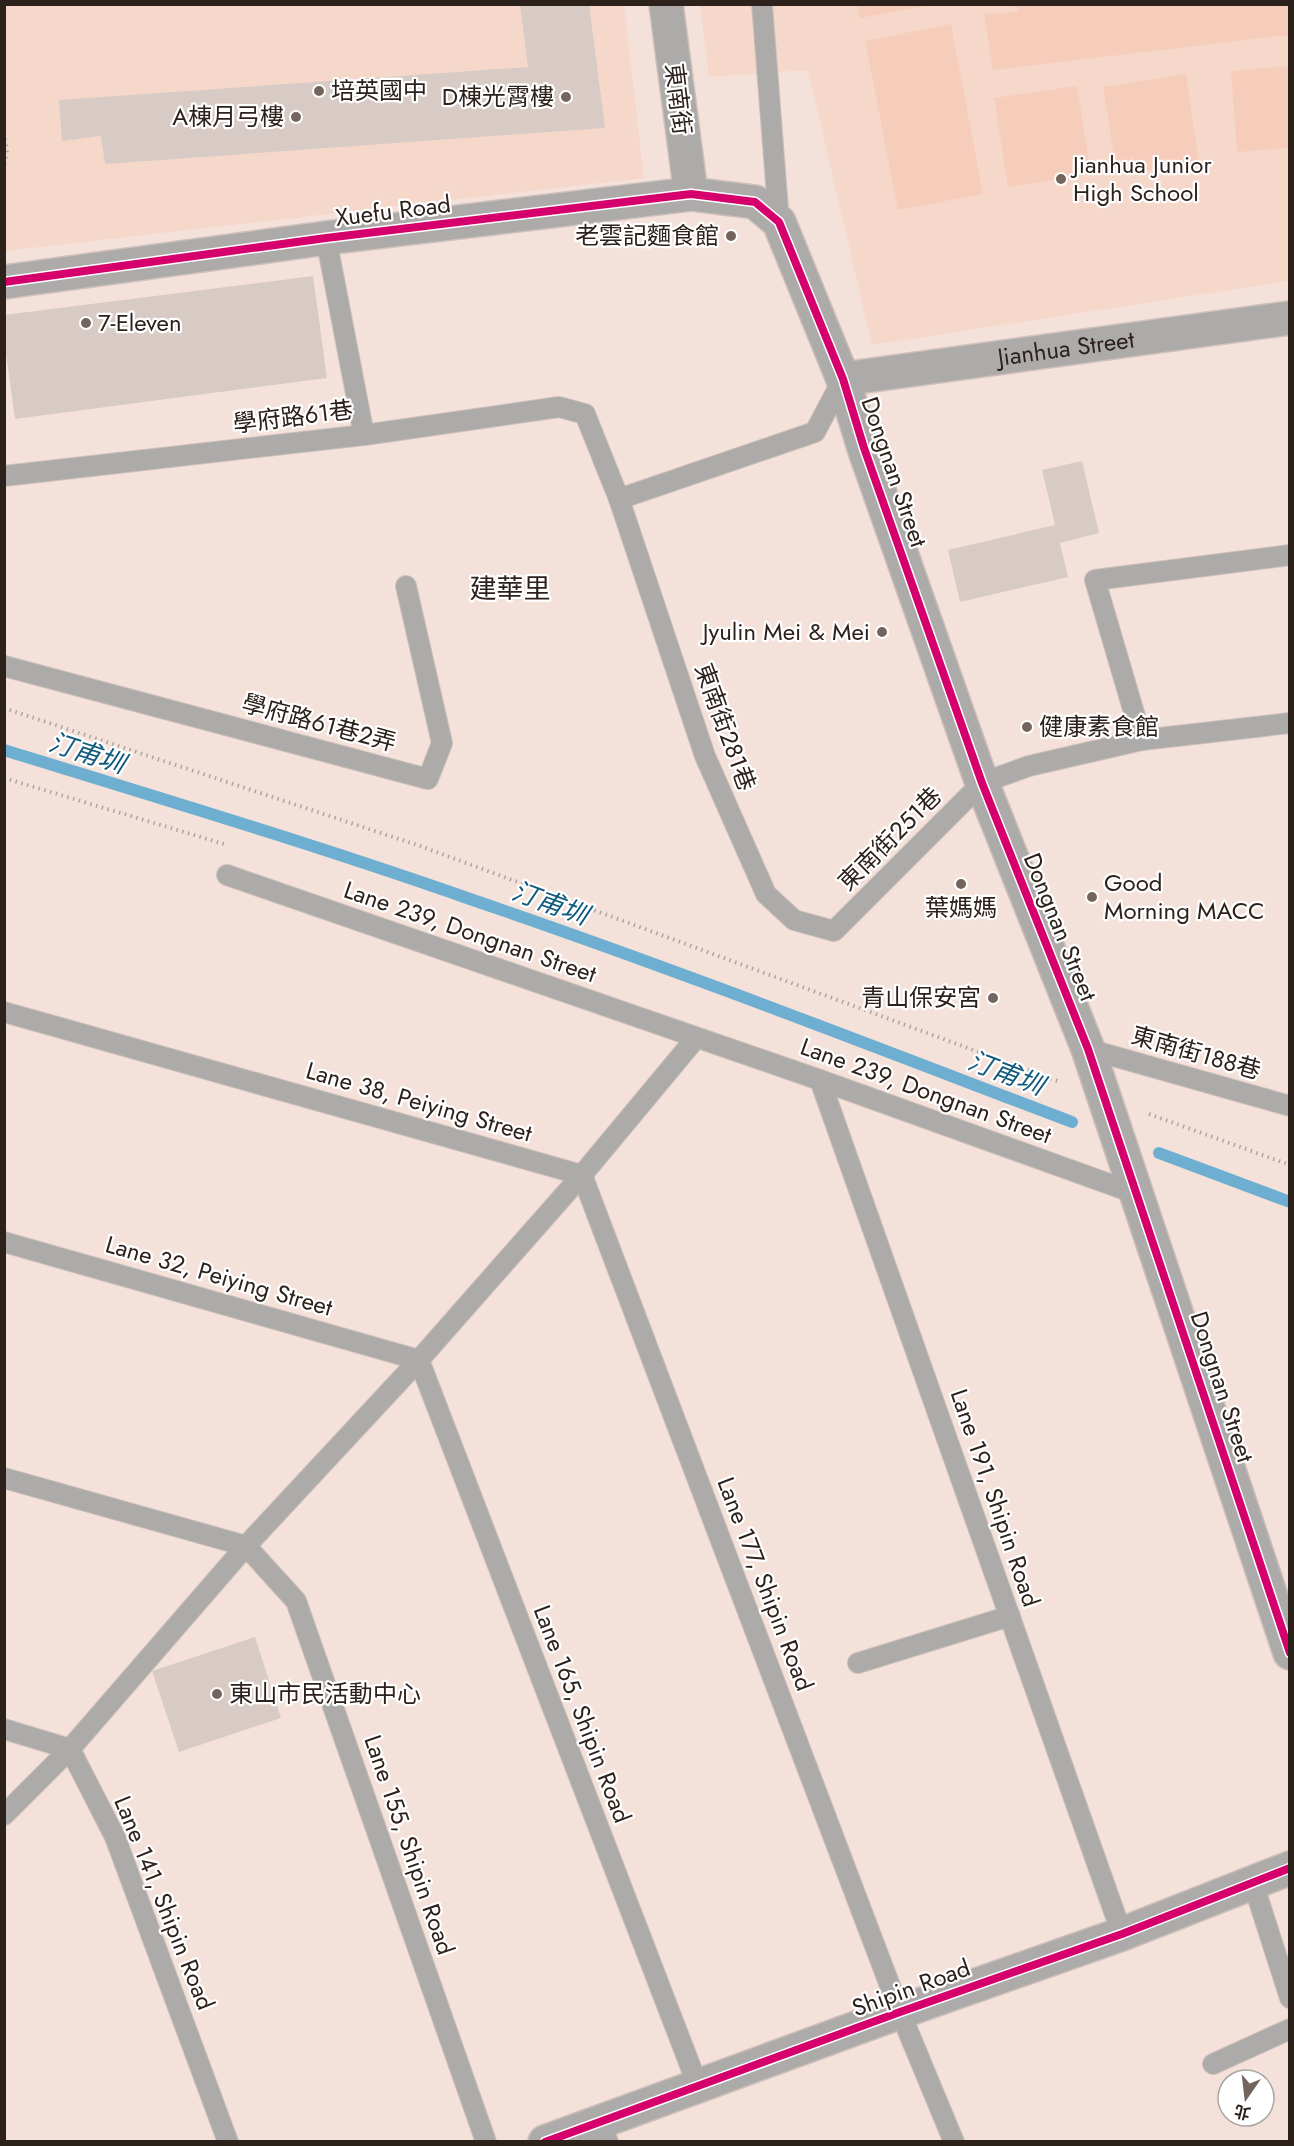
<svg xmlns="http://www.w3.org/2000/svg" width="1294" height="2146" viewBox="0 0 1294 2146" font-family="Jost,'Noto Sans TC',sans-serif">
<style>
.built{fill:#f6d8cb}
.green{fill:#f6cdbb}
.lines{fill:none;stroke-linecap:round;stroke-linejoin:round}
.stream{stroke:#6eaed1;stroke-width:12}
.building{fill:#d8cbc5}
.service-casing{stroke:#cec0ba;stroke-width:22}
.minor-casing{stroke:#cec0ba;stroke-width:36}
.tertiary-casing{stroke:#cec0ba;stroke-width:36}
.path{stroke:#aaa6a3;stroke-width:4;stroke-dasharray:1.5 4.5;stroke-linecap:butt}
.service{stroke:#adabaa;stroke-width:20}
.minor{stroke:#adabaa;stroke-width:33}
.tertiary{stroke:#adabaa;stroke-width:33}
.cycleway-casing{stroke:#fff;stroke-width:11}
.cycleway{stroke:#d6006c;stroke-width:8}
.poi-dot{fill:#73655e;stroke:#fff;stroke-width:2}
.labels{text-anchor:middle;stroke-width:4.5;stroke-linejoin:round;paint-order:stroke}
.poi-label{font-size:24px;fill:#2d211c;stroke:#fff;text-anchor:start}
.street-label{font-size:24px;fill:#2d211c;stroke:#fff}
.water-label{font-size:26px;font-style:italic;fill:#115a7e;stroke:#fff}
.quarter-label{font-size:27px;fill:#2d211c;stroke:#fff}
</style>
<rect width="100%" height="100%" fill="#f4e2da"/>
<g class="built">
<path d="M4,5h620l20,173 -639,73z"/>
<path d="M700,5h589v276l-417,64 -64,-275 -99,7z"/>
</g>
<g class="green">
<path d="M857,4h76v1l-73,13z"/>
<path d="M1014,5h275v30l-296,35 -9,-56 36,-2z"/>
<path d="M951,24l32,170 -85,16 -33,-169z"/>
<path d="M1289,66v82l-52,4 -6,-81z"/>
<path d="M1186,74l13,89 -82,12 -14,-88z"/>
<path d="M1077,86l14,88 -83,13 -14,-89z"/>
</g>
<g class="lines">
<g class="stream">
<path d="M4,750c156,48 312,95 466,149 203,69 402,147 602,223"/>
<path d="M1159,1153l131,49"/>
</g>
</g>
<g class="building">
<path d="M520,4h69l16,124 -500,36 -4,-28 -39,5 -3,-41 469,-33z"/>
<path d="M313,276l14,102 -312,41 -11,-81v-23z"/>
<path d="M1082,461l17,72 -39,10 8,34 -108,25 -12,-52 107,-25 -13,-55z"/>
<path d="M255,1637l26,81 -102,34 -27,-81z"/>
</g>
<g class="lines">
<g class="service-casing">
<g id="service">
<path d="M762,4l17,218"/>
<path d="M326,238l38,197"/>
<path d="M4,476l360,-41 195,-28 26,7 34,85 86,257 61,138 28,26 40,11 148,-148 47,-17 113,-26 148,-17"/>
<path d="M619,499l196,-67 28,-53"/>
<path d="M4,666l424,113 14,-36 -36,-157"/>
<path d="M1142,740l-47,-160 195,-25"/>
<path d="M227,875l593,205 317,114"/>
<path d="M4,1012l578,163"/>
<path d="M1088,1049l202,57"/>
<path d="M820,1080l302,854"/>
<path d="M582,1175l318,837 54,130"/>
<path d="M4,1242l415,118"/>
<path d="M419,1360l279,726"/>
<path d="M4,1478l242,68 50,55 190,541"/>
<path d="M858,1663l152,-47"/>
<path d="M4,1729l66,20 45,88 113,305"/>
<path d="M4,1815l66,-66 176,-203 173,-186 163,-185 114,-137"/>
<path d="M1253,1883l37,115"/>
<path d="M1213,2064l77,-35"/>
<path d="M600,2122l8,20"/>
</g>
</g>
<g class="minor-casing">
<g id="minor">
<path d="M666,4l25,190"/>
<path d="M4,282l322,-44 365,-44 64,8 24,20 64,157 21,69 118,335 106,266 202,604"/>
<path id="s1" d="M843,379l447,-61"/>
</g>
</g>
<g class="tertiary-casing">
<path id="tertiary" d="M545,2142l355,-130 222,-78 168,-66"/>
</g>
<g class="path">
<path d="M4,133l3,20 -3,13"/>
<path d="M4,708l416,138 640,236"/>
<path d="M4,778l220,66"/>
<path d="M1149,1114l141,51"/>
</g>
<use href="#service" class="service"/>
<use href="#minor" class="minor"/>
<use href="#tertiary" class="tertiary"/>
<g class="cycleway-casing">
<g id="cycleway">
<path d="M4,282l322,-44 365,-44 64,8 24,20 64,157 21,69 118,335 106,266 202,604"/>
<path d="M545,2142l355,-130 222,-78 168,-66"/>
</g>
</g>
<use href="#cycleway" class="cycleway"/>
</g>
<g class="poi-dot">
<circle cx="319" cy="91" r="6"/>
<circle cx="566" cy="97" r="6"/>
<circle cx="296" cy="117" r="6"/>
<circle cx="1061" cy="179" r="6"/>
<circle cx="731" cy="236" r="6"/>
<circle cx="86" cy="323" r="6"/>
<circle cx="882" cy="632" r="6"/>
<circle cx="1027" cy="727" r="6"/>
<circle cx="961" cy="884" r="6"/>
<circle cx="1092" cy="897" r="6"/>
<circle cx="993" cy="998" r="6"/>
<circle cx="217" cy="1694" r="6"/>
</g>
<g class="labels">
<g class="poi-label">
<text x="331" y="99">培英國中</text>
<text x="554" y="105" text-anchor="end">D棟光霄樓</text>
<text x="284" y="125" text-anchor="end">A棟月弓樓</text>
<text x="1073" y="173">Jianhua Junior<tspan x="1073" dy="28">High School</tspan></text>
<text x="719" y="244" text-anchor="end">老雲記麵食館</text>
<text x="98" y="331">7-Eleven</text>
<text x="870" y="640" text-anchor="end">Jyulin Mei &amp; Mei</text>
<text x="1039" y="735">健康素食館</text>
<text x="1104" y="891">Good<tspan x="1104" dy="28">Morning MACC</tspan></text>
<text x="961" y="916" text-anchor="middle">葉媽媽</text>
<text x="981" y="1006" text-anchor="end">青山保安宮</text>
<text x="229" y="1702">東山市民活動中心</text>
</g>
<g class="street-label">
<text transform="translate(678 99) rotate(83)" y="8">東南街</text>
<text transform="translate(393 211) rotate(-7)" y="8">Xuefu Road</text>
<text dy="8" stroke="none"><textPath href="#s1" startOffset="225">Jianhua Street</textPath></text>
<text transform="translate(293 417) rotate(-7)" y="8">學府路61巷</text>
<text transform="translate(894 472) rotate(71)" y="8">Dongnan Street</text>
<text transform="translate(319 723) rotate(15)" y="8">學府路61巷2弄</text>
<text transform="translate(725 727) rotate(70)" y="8">東南街281巷</text>
<text transform="translate(890 839) rotate(-45)" y="8">東南街251巷</text>
<text transform="translate(1060 927) rotate(68)" y="8">Dongnan Street</text>
<text transform="translate(470 932) rotate(19)" y="8">Lane 239, Dongnan Street</text>
<text transform="translate(1196 1053) rotate(16)" y="8">東南街188巷</text>
<text transform="translate(926 1091) rotate(20)" y="8">Lane 239, Dongnan Street</text>
<text transform="translate(419 1102) rotate(16)" y="8">Lane 38, Peiying Street</text>
<text transform="translate(219 1276) rotate(16)" y="8">Lane 32, Peiying Street</text>
<text transform="translate(1222 1387) rotate(72)" y="8">Dongnan Street</text>
<text transform="translate(995 1498) rotate(71)" y="8">Lane 191, Shipin Road</text>
<text transform="translate(765 1584) rotate(69)" y="8">Lane 177, Shipin Road</text>
<text transform="translate(582 1714) rotate(69)" y="8">Lane 165, Shipin Road</text>
<text transform="translate(409 1845) rotate(71)" y="8">Lane 155, Shipin Road</text>
<text transform="translate(164 1903) rotate(68)" y="8">Lane 141, Shipin Road</text>
<text transform="translate(911 1988) rotate(-20)" y="8">Shipin Road</text>
</g>
<g class="water-label">
<text transform="translate(87 753) rotate(18)" y="9">汀甫圳</text>
<text transform="translate(550 903) rotate(20)" y="9">汀甫圳</text>
<text transform="translate(1006 1073) rotate(21)" y="9">汀甫圳</text>
</g>
<g class="quarter-label">
<text x="510" y="598">建華里</text>
</g>
</g>
<rect width="1294" height="2146" fill="none" stroke="#2d211c" stroke-width="12"/>
<g transform="translate(1246 2098) rotate(194)"><circle r="28" fill="#ffffff" stroke="#aba6a4" stroke-width="1.5"/>
<path d="M0-4.5L10 22L0 15L-10 22Z" fill="#73655e"/>
<text y="-9" font-size="16" font-weight="bold" text-anchor="middle" fill="#2d211c">北</text>
</g>
</svg>
